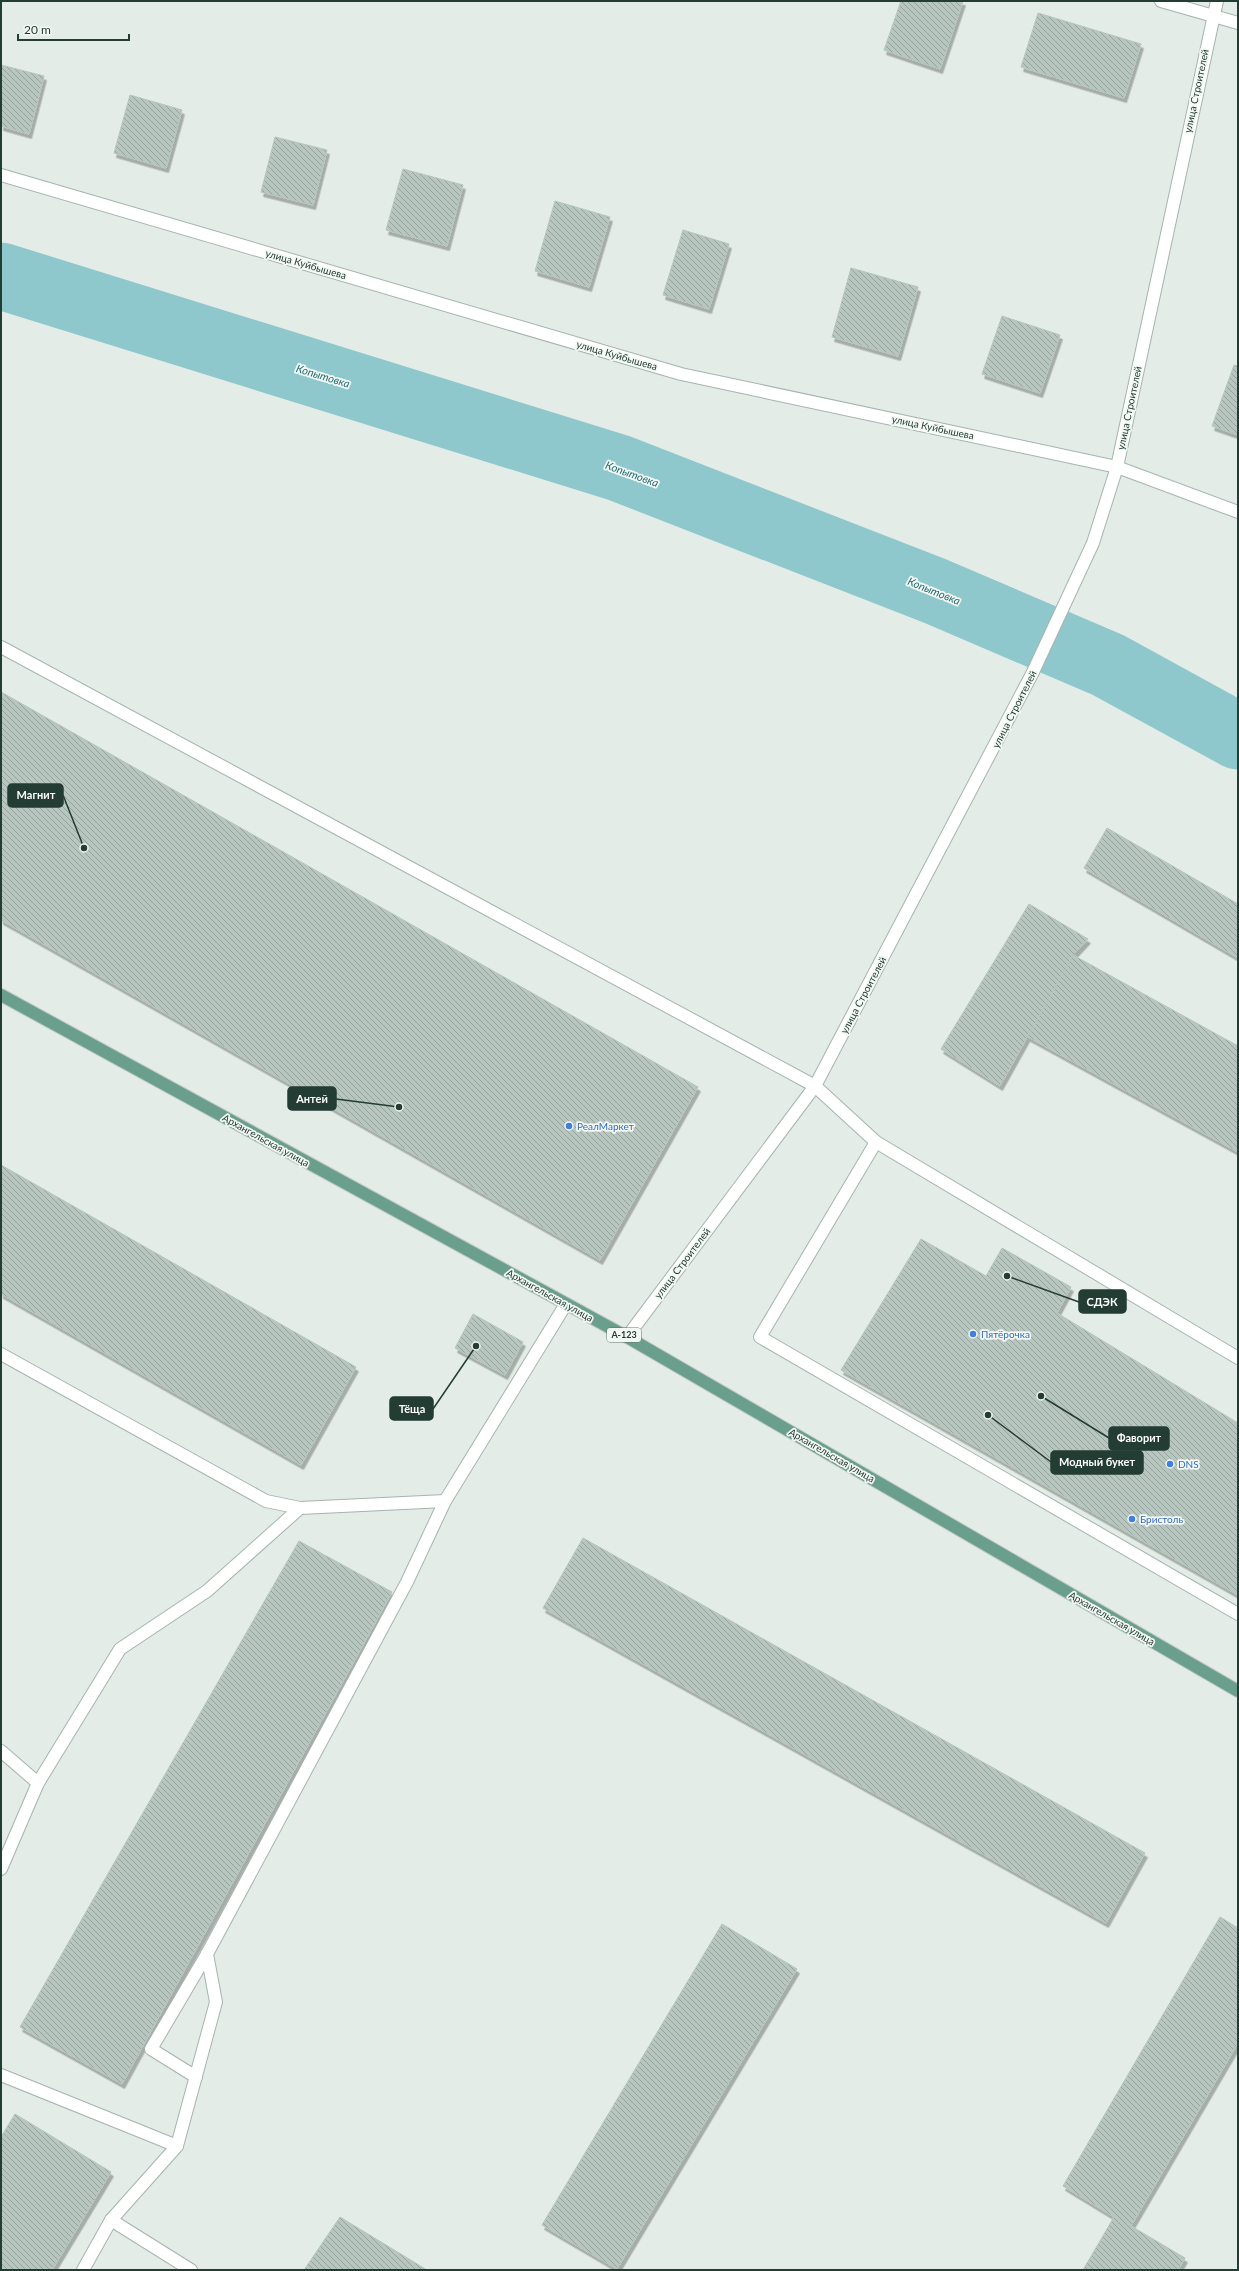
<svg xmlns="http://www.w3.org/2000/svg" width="1239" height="2271" viewBox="0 0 1239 2271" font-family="Lato,sans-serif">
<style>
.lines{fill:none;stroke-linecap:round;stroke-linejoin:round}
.river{stroke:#8ec8cd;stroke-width:67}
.building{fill:url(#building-back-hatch);stroke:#b5c5bd;filter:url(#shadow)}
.service-casing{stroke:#a6b4ae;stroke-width:14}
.minor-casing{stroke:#a6b4ae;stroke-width:14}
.primary-casing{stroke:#c1c8c6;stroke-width:14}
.service{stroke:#fff;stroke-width:12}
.minor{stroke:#fff;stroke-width:12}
.primary{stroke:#6a9e8d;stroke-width:12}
.shop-dot{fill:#3f7fe0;stroke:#f3f8f5;stroke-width:1.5}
.labels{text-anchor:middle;stroke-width:3.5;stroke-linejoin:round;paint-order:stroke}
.shield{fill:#f3f8f5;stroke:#61746e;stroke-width:1}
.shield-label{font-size:9px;font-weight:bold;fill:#233c34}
.street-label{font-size:10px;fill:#233c34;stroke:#f3f8f5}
.shop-label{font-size:10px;fill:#366cbe;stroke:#f3f8f5;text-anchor:start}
.water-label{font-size:11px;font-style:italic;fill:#216c74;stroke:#f3f8f5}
.leader{fill:none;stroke:#233c34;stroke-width:1.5}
.callout-dot{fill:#233c34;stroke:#f3f8f5;stroke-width:1.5}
.callout{fill:#233c34;stroke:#233c34;stroke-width:1.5}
.callout-label{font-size:11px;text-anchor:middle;font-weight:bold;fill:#fff}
</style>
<defs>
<pattern id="building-back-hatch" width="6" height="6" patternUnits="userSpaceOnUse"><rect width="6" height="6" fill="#b8c6c0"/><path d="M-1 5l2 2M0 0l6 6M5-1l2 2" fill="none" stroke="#95a29d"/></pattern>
<filter id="shadow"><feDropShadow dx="2.5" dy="4.5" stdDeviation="0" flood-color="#0004"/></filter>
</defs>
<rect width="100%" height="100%" fill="#e3ece7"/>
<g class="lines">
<path class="river" d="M1,276l618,192 316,123 173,74 130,71"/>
</g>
<g class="building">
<path d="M901,1h62l-23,68 -56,-19z"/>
<path d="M1038,13l103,31 -17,54 -103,-31z"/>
<path d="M1,65l43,11 -15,58 -28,-8z"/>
<path d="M130,95l52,15 -16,58 -52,-15z"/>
<path d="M275,137l52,13 -14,55 -52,-13z"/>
<path d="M403,169l60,16 -16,61 -61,-16z"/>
<path d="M555,201l55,16 -21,70 -54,-16z"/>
<path d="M683,230l46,14 -20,65 -46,-14z"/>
<path d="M851,268l67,19 -20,69 -66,-19z"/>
<path d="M1002,316l58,19 -20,58 -58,-19z"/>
<path d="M1234,365l4,1v69l-26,-9z"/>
<path d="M1,692l697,395 -98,173 -599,-340z"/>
<path d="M1107,828l131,76v54l-154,-90z"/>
<path d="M1029,904l59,35 -15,16 -73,131 -59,-37z"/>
<path d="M1073,955l165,91v106l-210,-115z"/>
<path d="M1,1165l355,202 -55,98 -300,-171z"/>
<path d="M921,1239l65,37 16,-28 69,39 -14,26 181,110v172l-397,-225z"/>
<path d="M473,1314l50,28 -18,33 -50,-27z"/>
<path d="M583,1538l562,315 -39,70 -563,-315z"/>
<path d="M299,1541l93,51 -270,492 -102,-57z"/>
<path d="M1220,1917l18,11v115l-107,183 54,32 -7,12h-95l31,-53 -51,-31z"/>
<path d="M722,1924l75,45 -180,300 -75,-44z"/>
<path d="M15,2114l96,58 -59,98h-51v-133z"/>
<path d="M340,2217l87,53h-123z"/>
</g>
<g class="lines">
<g class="service-casing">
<g id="service">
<path d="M1,647l814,439 61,56 362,216"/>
<path d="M876,1142l-116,195 478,277"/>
<path d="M1,1354l265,147 34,7 145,-7"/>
<path d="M1,1751l37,32"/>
<path d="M1,1869l37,-86 82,-134 87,-58 93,-83"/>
<path d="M1,2075l176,71 39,-144 -9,-48"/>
<path d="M196,2077l-45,-28 56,-95 200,-372 38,-81 121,-197"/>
<path d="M111,2220l80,50"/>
<path d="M83,2270l28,-50 66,-74"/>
</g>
</g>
<g class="minor-casing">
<g id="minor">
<path d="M1161,1l77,22"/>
<path d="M1,175l680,199 436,93 121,45"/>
<path d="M627,1337l188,-251 218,-414 60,-129 24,-76 100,-466"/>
</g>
</g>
<g class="primary-casing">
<path id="primary" d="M1,995l626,342 611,354"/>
</g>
<use href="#service" class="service"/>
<use href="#minor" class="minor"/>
<use href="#primary" class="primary"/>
</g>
<g class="shop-dot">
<circle cx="569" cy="1126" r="4"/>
<circle cx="973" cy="1334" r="4"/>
<circle cx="1170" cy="1464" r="4"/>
<circle cx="1132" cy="1519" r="4"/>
</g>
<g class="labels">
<rect class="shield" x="607" y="1328" width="34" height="14" rx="3"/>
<g class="shield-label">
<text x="624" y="1338">А-123</text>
</g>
<g class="street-label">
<text transform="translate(1196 91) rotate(-78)" y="4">улица Строителей</text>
<text transform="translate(306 264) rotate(16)" y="4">улица Куйбышева</text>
<text transform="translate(617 355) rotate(16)" y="4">улица Куйбышева</text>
<text transform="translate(1129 408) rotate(-78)" y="4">улица Строителей</text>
<text transform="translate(933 427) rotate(12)" y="4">улица Куйбышева</text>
<text transform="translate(1014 709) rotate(-63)" y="4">улица Строителей</text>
<text transform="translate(863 995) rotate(-62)" y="4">улица Строителей</text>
<text transform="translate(266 1140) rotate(29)" y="4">Архангельская улица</text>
<text transform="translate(682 1263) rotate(-53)" y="4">улица Строителей</text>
<text transform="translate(550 1295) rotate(29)" y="4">Архангельская улица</text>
<text transform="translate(832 1455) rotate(30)" y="4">Архангельская улица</text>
<text transform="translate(1112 1618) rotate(30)" y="4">Архангельская улица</text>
</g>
<g class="shop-label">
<text x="577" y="1130">РеалМаркет</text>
<text x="981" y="1338">Пятёрочка</text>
<text x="1178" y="1468">DNS</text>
<text x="1140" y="1523">Бристоль</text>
</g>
<g class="water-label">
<text transform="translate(323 376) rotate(17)" y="4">Копытовка</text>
<text transform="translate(632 474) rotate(20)" y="4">Копытовка</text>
<text transform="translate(934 591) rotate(22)" y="4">Копытовка</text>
</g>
</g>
<path class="leader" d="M84 848L63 795M399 1107L336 1099M1007 1276L1079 1302M476 1346L433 1409M1041 1396L1109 1438M988 1415L1051 1462"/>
<g class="callout-dot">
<circle cx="84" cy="848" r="4"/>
<circle cx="399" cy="1107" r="4"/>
<circle cx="1007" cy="1276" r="4"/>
<circle cx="476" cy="1346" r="4"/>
<circle cx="1041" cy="1396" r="4"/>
<circle cx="988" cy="1415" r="4"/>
</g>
<g class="callout">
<rect x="8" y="784" width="55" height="23" rx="4"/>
<rect x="288" y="1087" width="48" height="23" rx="4"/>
<rect x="1079" y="1290" width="47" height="23" rx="4"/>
<rect x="390" y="1397" width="43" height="23" rx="4"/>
<rect x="1109" y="1427" width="60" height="23" rx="4"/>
<rect x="1051" y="1451" width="92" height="23" rx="4"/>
</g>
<g class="callout-label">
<text x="36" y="799">Магнит</text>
<text x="312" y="1103">Антей</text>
<text x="1102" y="1306">СДЭК</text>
<text x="412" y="1413">Тёща</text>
<text x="1139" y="1442">Фаворит</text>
<text x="1097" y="1466">Модный букет</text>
</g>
<rect width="1239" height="2271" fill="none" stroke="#233c34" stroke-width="4"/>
<path d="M18 34v6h111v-6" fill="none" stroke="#233c34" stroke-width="2"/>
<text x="24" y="34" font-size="12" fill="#233c34" stroke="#f3f8f5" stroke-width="3" paint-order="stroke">20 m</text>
</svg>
